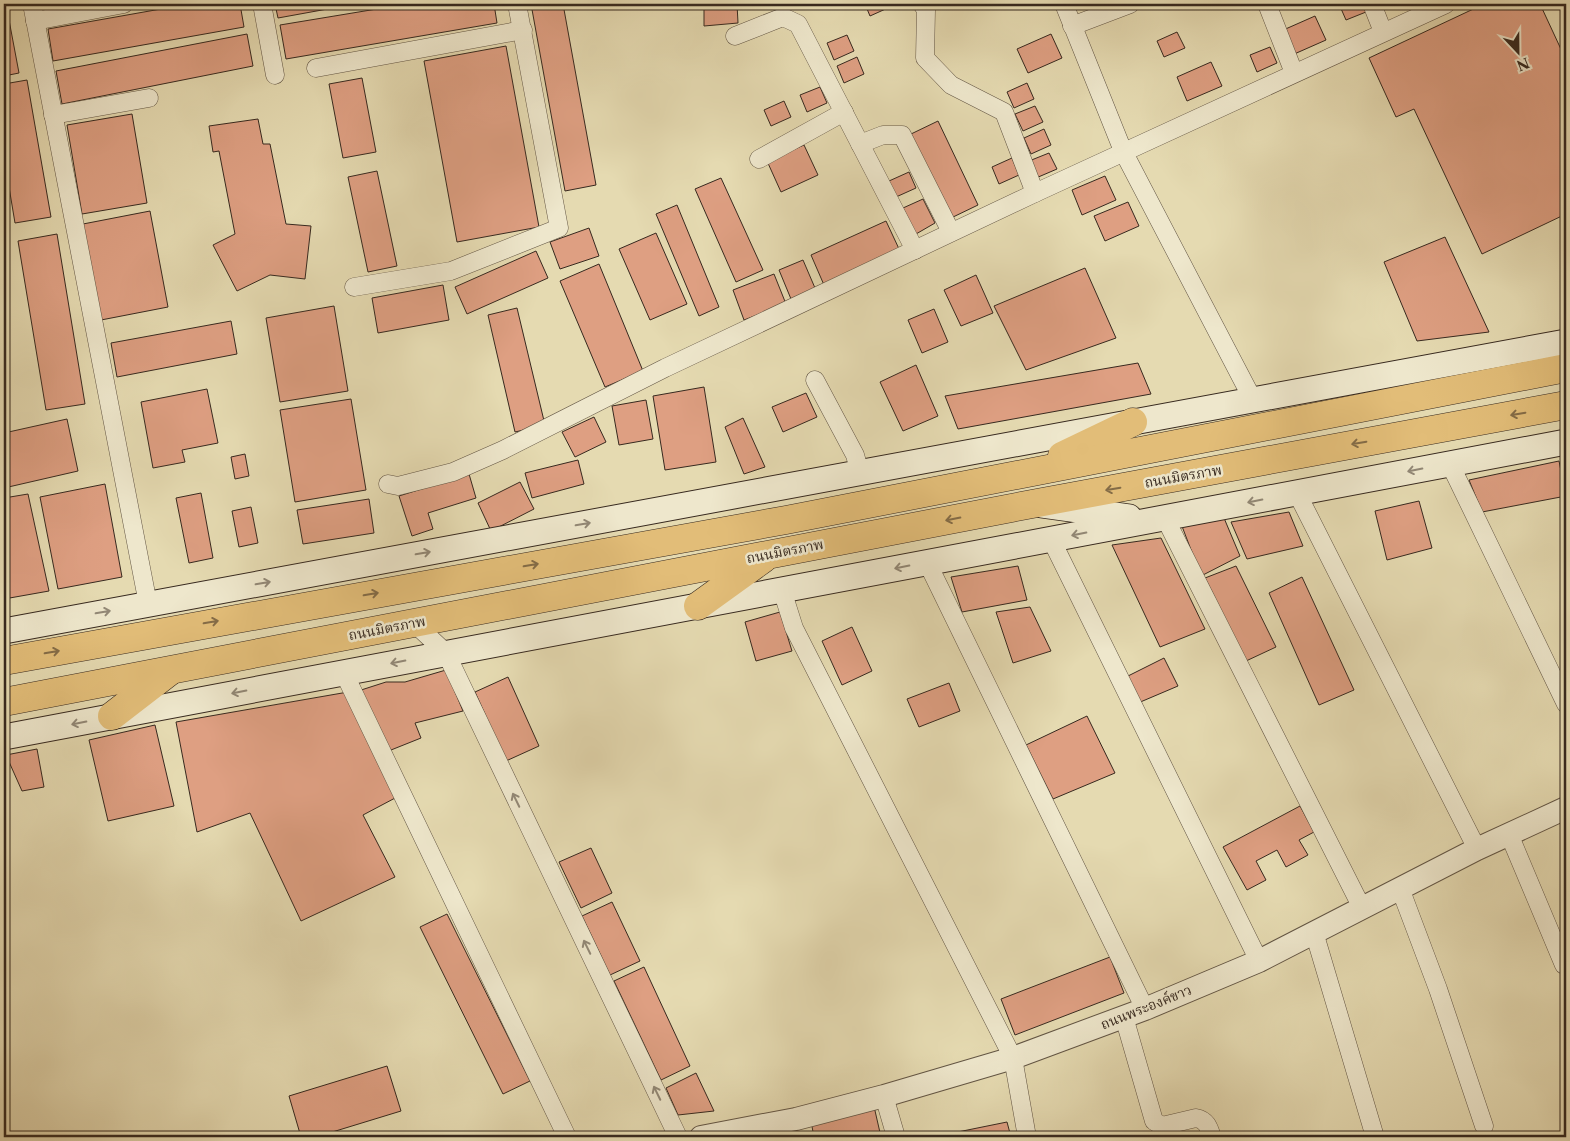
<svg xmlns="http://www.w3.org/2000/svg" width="1570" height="1141" viewBox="0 0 1570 1141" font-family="'Libre Caslon Text','Noto Serif Thai',serif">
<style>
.building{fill:#de9f82;stroke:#37291f}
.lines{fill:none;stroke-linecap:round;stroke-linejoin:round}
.minor-casing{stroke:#625544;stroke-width:19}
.tertiary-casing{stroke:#625544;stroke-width:24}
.secondary-casing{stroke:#37291f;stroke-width:27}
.primary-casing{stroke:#37291f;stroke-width:29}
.minor{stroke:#eee7cc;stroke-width:18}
.tertiary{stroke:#eee7cc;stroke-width:22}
.secondary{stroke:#eee7cc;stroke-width:25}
.primary{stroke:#e2bd78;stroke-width:28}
.oneway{stroke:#846c47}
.oneway2{stroke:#928876}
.labels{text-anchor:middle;stroke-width:5;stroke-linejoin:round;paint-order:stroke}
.street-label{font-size:14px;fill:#37291f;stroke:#eee7cc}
</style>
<rect width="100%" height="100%" fill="#e5dab1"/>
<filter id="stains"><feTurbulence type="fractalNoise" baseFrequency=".004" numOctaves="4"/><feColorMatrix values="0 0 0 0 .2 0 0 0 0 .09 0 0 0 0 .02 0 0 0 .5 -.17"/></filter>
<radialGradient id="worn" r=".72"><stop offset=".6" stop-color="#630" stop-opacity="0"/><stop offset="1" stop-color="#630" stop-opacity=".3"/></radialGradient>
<g class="building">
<path d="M4,4h2l13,69 -15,3z"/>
<path d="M189,4h51l4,23 -191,34 -5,-32z"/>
<path d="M275,4h80l-77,14z"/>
<path d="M407,4h87l3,19 -211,36 -6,-34z"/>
<path d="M531,4h32l33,181 -31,6z"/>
<path d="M704,4h33l1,19 -34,3z"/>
<path d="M865,4h24l1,3 -20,9z"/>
<path d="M1339,4h24l3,8 -20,8z"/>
<path d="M1484,4h56l26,56v154l-84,40 -68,-145 -18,8 -27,-59z"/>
<path d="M1315,16l11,24 -34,15 -11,-24z"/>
<path d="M1177,32l8,16 -21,9 -7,-16z"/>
<path d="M247,34l6,32 -191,38 -6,-33z"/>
<path d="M1051,34l11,24 -34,15 -11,-24z"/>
<path d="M847,35l7,16 -20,9 -7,-17z"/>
<path d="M506,46l33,181 -82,15 -33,-181z"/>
<path d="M1270,47l7,16 -20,9 -7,-17z"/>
<path d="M857,57l7,17 -20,9 -7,-17z"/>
<path d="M1211,62l11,24 -35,15 -10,-24z"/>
<path d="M362,78l14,74 -33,6 -14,-74z"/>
<path d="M27,80l24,137 -36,6 -11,-66v-73z"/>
<path d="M1027,83l7,16 -20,9 -7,-16z"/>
<path d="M820,87l7,16 -20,9 -7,-17z"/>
<path d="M784,101l7,16 -20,9 -7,-16z"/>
<path d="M1035,106l8,16 -20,9 -8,-17z"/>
<path d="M132,114l15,89 -65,11 -15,-89z"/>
<path d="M258,119l5,25h7l16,80 25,2 -6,53 -35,-4 -33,16 -24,-46 22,-11 -16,-83 -6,1 -4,-26z"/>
<path d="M938,121l40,84 -27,13 -40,-84z"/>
<path d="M1044,129l7,16 -20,9 -7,-16z"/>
<path d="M804,145l14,30 -37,17 -14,-31z"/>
<path d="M1049,153l8,16 -21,9 -7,-17z"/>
<path d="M1012,158l7,17 -20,9 -7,-17z"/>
<path d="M377,171l20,95 -29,6 -20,-95z"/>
<path d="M909,172l7,16 -20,9 -7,-16z"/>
<path d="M1105,176l11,24 -34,15 -10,-25z"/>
<path d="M721,178l42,92 -27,12 -41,-93z"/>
<path d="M923,199l12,24 -19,11 -13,-26z"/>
<path d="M1128,202l11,24 -34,15 -11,-25z"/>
<path d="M677,205l42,102 -20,9 -43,-102z"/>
<path d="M150,211l18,96 -67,13 -18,-96z"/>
<path d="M886,221l14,30 -76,34 -13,-30z"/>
<path d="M589,228l10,28 -39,13 -10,-27z"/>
<path d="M656,233l31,71 -37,16 -31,-71z"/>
<path d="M57,234l28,170 -39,6 -28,-169z"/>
<path d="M1445,237l44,95 -72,9 -33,-79z"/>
<path d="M536,251l12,27 -81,36 -12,-27z"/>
<path d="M803,260l12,28 -24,11 -12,-29z"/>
<path d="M599,264l44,107 -38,16 -45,-106z"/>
<path d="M1085,268l31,70 -90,32 -32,-64z"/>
<path d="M774,274l12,30 -42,16 -11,-30z"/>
<path d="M976,275l17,38 -32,13 -17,-36z"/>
<path d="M443,285l6,35 -71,13 -6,-35z"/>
<path d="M334,306l14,85 -68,11 -14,-84z"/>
<path d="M517,308l28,117 -30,7 -27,-117z"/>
<path d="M934,309l14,33 -26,11 -14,-33z"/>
<path d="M231,321l6,33 -120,23 -6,-34z"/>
<path d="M1138,363l13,31 -193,35 -13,-33z"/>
<path d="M916,365l22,51 -35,15 -23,-49z"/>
<path d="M704,387l12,75 -51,8 -12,-74z"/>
<path d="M207,389l11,54 -36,7 3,12 -32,6 -12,-66z"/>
<path d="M806,393l11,24 -34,15 -11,-25z"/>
<path d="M351,399l15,91 -71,12 -15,-92z"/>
<path d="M646,400l7,39 -34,6 -7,-39z"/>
<path d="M594,417l12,25 -31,15 -13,-25z"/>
<path d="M743,418l22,49 -21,7 -19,-47z"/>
<path d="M67,419l11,52 -74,17v-55z"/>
<path d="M245,454l4,22 -14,3 -4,-22z"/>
<path d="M578,460l6,24 -52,14 -7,-25z"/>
<path d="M1559,461l7,35 -84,16 -13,-32z"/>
<path d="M469,474l7,24 -48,15 5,16 -21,7 -13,-40z"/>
<path d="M520,482l14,27 -43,22 -13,-28z"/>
<path d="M105,484l17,93 -64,12 -18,-92z"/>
<path d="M201,493l12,65 -24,5 -13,-65z"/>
<path d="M28,494l21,97 -45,8v-101z"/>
<path d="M369,499l5,34 -71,11 -6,-34z"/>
<path d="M1419,501l13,47 -45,12 -12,-49z"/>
<path d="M251,507l7,36 -19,4 -7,-36z"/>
<path d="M1289,512l14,34 -56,13 -16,-37z"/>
<path d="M1224,518l16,38 -39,20 -21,-55z"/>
<path d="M1161,538l44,91 -45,18 -48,-102z"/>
<path d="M1018,566l9,34 -65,12 -11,-35z"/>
<path d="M1236,566l40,81 -30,14 -41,-83z"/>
<path d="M1302,577l52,113 -35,15 -50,-112z"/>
<path d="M1030,607l21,44 -38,12 -17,-51z"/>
<path d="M780,612l12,39 -36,10 -11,-39z"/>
<path d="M852,627l20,44 -30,14 -20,-44z"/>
<path d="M1164,658l14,28 -40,17 -12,-26z"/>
<path d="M446,670l17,41 -48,12 6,15 -35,14 -28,-61 28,-9h19z"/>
<path d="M508,677l31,69 -33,15 -31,-69z"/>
<path d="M949,683l11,28 -41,16 -12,-28z"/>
<path d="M348,692l49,105 -34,18 32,62 -94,44 -51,-108 -53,19 -21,-110z"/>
<path d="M1087,716l28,57 -62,26 -27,-54z"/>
<path d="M155,725l19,81 -66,15 -19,-81z"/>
<path d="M37,749l7,38 -22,4 -16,-36z"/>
<path d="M1300,806l14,26 -15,8 9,15 -22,12 -9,-17 -21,11 10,19 -19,10 -24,-43z"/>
<path d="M591,848l21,45 -31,15 -22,-46z"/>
<path d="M612,902l28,59 -30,14 -28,-59z"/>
<path d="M447,914l83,167 -27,13 -83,-167z"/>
<path d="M1110,957l14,36 -109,42 -14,-36z"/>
<path d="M644,967l46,99 -29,14 -47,-99z"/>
<path d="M387,1066l14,45 -85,26h-15l-12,-41z"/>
<path d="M696,1073l18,38 -36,4 -12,-27z"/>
<path d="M873,1102l8,35h-67l-4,-21z"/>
<path d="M1007,1122l4,15h-72l-1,-1z"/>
<path d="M418,1132l2,5h-16z"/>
</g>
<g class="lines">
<g class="minor-casing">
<g id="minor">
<path d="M32,4l116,600"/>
<path d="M262,4l13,71"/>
<path d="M922,4l4,6 -1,48 26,27 53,27 31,81"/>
<path d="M1064,4l59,147 130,249"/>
<path d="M1267,4l27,69"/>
<path d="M1372,4l11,28"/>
<path d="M35,21l89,-17"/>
<path d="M1072,26l58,-22"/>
<path d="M735,36l48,-19 15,7 117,226"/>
<path d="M316,68l207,-38"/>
<path d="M53,115l96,-17"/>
<path d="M860,144l23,-9h19l49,97"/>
<path d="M759,159l85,-47"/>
<path d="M354,287l97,-16 108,-43 -42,-224"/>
<path d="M815,380l40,75 5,18"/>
<path d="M1450,464l116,240"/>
<path d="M388,484l10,2 55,-14 50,-22 162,-82 370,-175 411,-189"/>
<path d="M1297,493l180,356"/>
<path d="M1165,518l197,390"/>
<path d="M1051,539l208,422"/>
<path d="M927,562l218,447"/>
<path d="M782,590l12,38 219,430 14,79"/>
<path d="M413,622l33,31 232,484"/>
<path d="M344,673l223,464"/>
<path d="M1509,834l55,131 2,-1"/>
<path d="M1400,888l38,101 46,137"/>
<path d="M1314,932l61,205"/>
<path d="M1124,1017l30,104 8,5 34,-8c11,2 13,10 16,19"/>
<path d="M884,1096l12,41"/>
</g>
</g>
<g class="tertiary-casing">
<path id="tertiary" d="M701,1137l95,-18 88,-23 129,-38 132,-49 114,-48 218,-112 89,-41"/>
</g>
<g class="secondary-casing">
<g id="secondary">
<path d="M1042,505l87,12"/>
<path d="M4,631l1562,-289"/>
<path d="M4,737l1562,-295"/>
</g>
</g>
<g class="primary-casing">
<g id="primary">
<path d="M1062,456l71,-34"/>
<path d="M698,606l65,-47"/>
<path d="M4,661l782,-141 780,-152"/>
<path d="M4,702l1028,-198 534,-99"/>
<path d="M112,716l57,-44"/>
</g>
</g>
<use href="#minor" class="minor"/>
<use href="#tertiary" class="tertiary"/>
<use href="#secondary" class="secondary"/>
<use href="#primary" class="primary"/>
</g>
<defs><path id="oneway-shaft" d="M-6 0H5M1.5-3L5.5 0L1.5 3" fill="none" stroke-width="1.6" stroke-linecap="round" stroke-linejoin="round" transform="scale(1.25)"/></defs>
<g class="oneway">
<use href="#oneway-shaft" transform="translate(1518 414) rotate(170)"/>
<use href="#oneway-shaft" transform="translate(1359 443) rotate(170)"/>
<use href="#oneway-shaft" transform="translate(1113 489) rotate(170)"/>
<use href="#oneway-shaft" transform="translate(953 519) rotate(169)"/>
<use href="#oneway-shaft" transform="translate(531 565) rotate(-10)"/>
<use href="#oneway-shaft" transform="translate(371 594) rotate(-10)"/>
<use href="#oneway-shaft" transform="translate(211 622) rotate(-10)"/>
<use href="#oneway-shaft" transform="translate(52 652) rotate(-10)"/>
</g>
<g class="oneway2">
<use href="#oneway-shaft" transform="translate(1415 470) rotate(169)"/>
<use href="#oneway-shaft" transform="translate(1255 501) rotate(169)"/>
<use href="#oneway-shaft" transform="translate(583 524) rotate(-10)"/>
<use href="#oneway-shaft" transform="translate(1079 534) rotate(169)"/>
<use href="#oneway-shaft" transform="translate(423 553) rotate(-10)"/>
<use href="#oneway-shaft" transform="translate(902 567) rotate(169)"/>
<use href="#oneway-shaft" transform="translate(263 583) rotate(-10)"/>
<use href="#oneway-shaft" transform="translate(103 612) rotate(-10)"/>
<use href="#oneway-shaft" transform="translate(398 662) rotate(169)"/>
<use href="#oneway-shaft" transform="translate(239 692) rotate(169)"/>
<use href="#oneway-shaft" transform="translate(79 723) rotate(169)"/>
<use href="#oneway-shaft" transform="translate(516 800) rotate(-116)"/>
<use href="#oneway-shaft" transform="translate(587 947) rotate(-116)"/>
<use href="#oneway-shaft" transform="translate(657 1093) rotate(-116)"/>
</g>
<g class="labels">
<g class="street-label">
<text transform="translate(1183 476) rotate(-10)" y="5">ถนนมิตรภาพ</text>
<text transform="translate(785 551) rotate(-11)" y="5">ถนนมิตรภาพ</text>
<text transform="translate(387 628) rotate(-11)" y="5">ถนนมิตรภาพ</text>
<text transform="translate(1146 1007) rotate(-22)" y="5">ถนนพระองค์ขาว</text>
</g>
</g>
<rect width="1570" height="1141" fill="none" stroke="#e5dab1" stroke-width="20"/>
<rect x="5" y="5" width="1560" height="1131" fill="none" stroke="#37291f" stroke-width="2.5"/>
<rect x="10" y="10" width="1550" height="1121" fill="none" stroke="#37291f"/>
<g transform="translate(1518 52) rotate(158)" stroke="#eee7cc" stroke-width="4" paint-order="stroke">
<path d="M0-4L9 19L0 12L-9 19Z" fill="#37291f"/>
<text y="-8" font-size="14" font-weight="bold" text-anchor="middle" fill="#37291f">N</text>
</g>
<rect width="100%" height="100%" filter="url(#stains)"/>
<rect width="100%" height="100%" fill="url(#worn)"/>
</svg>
